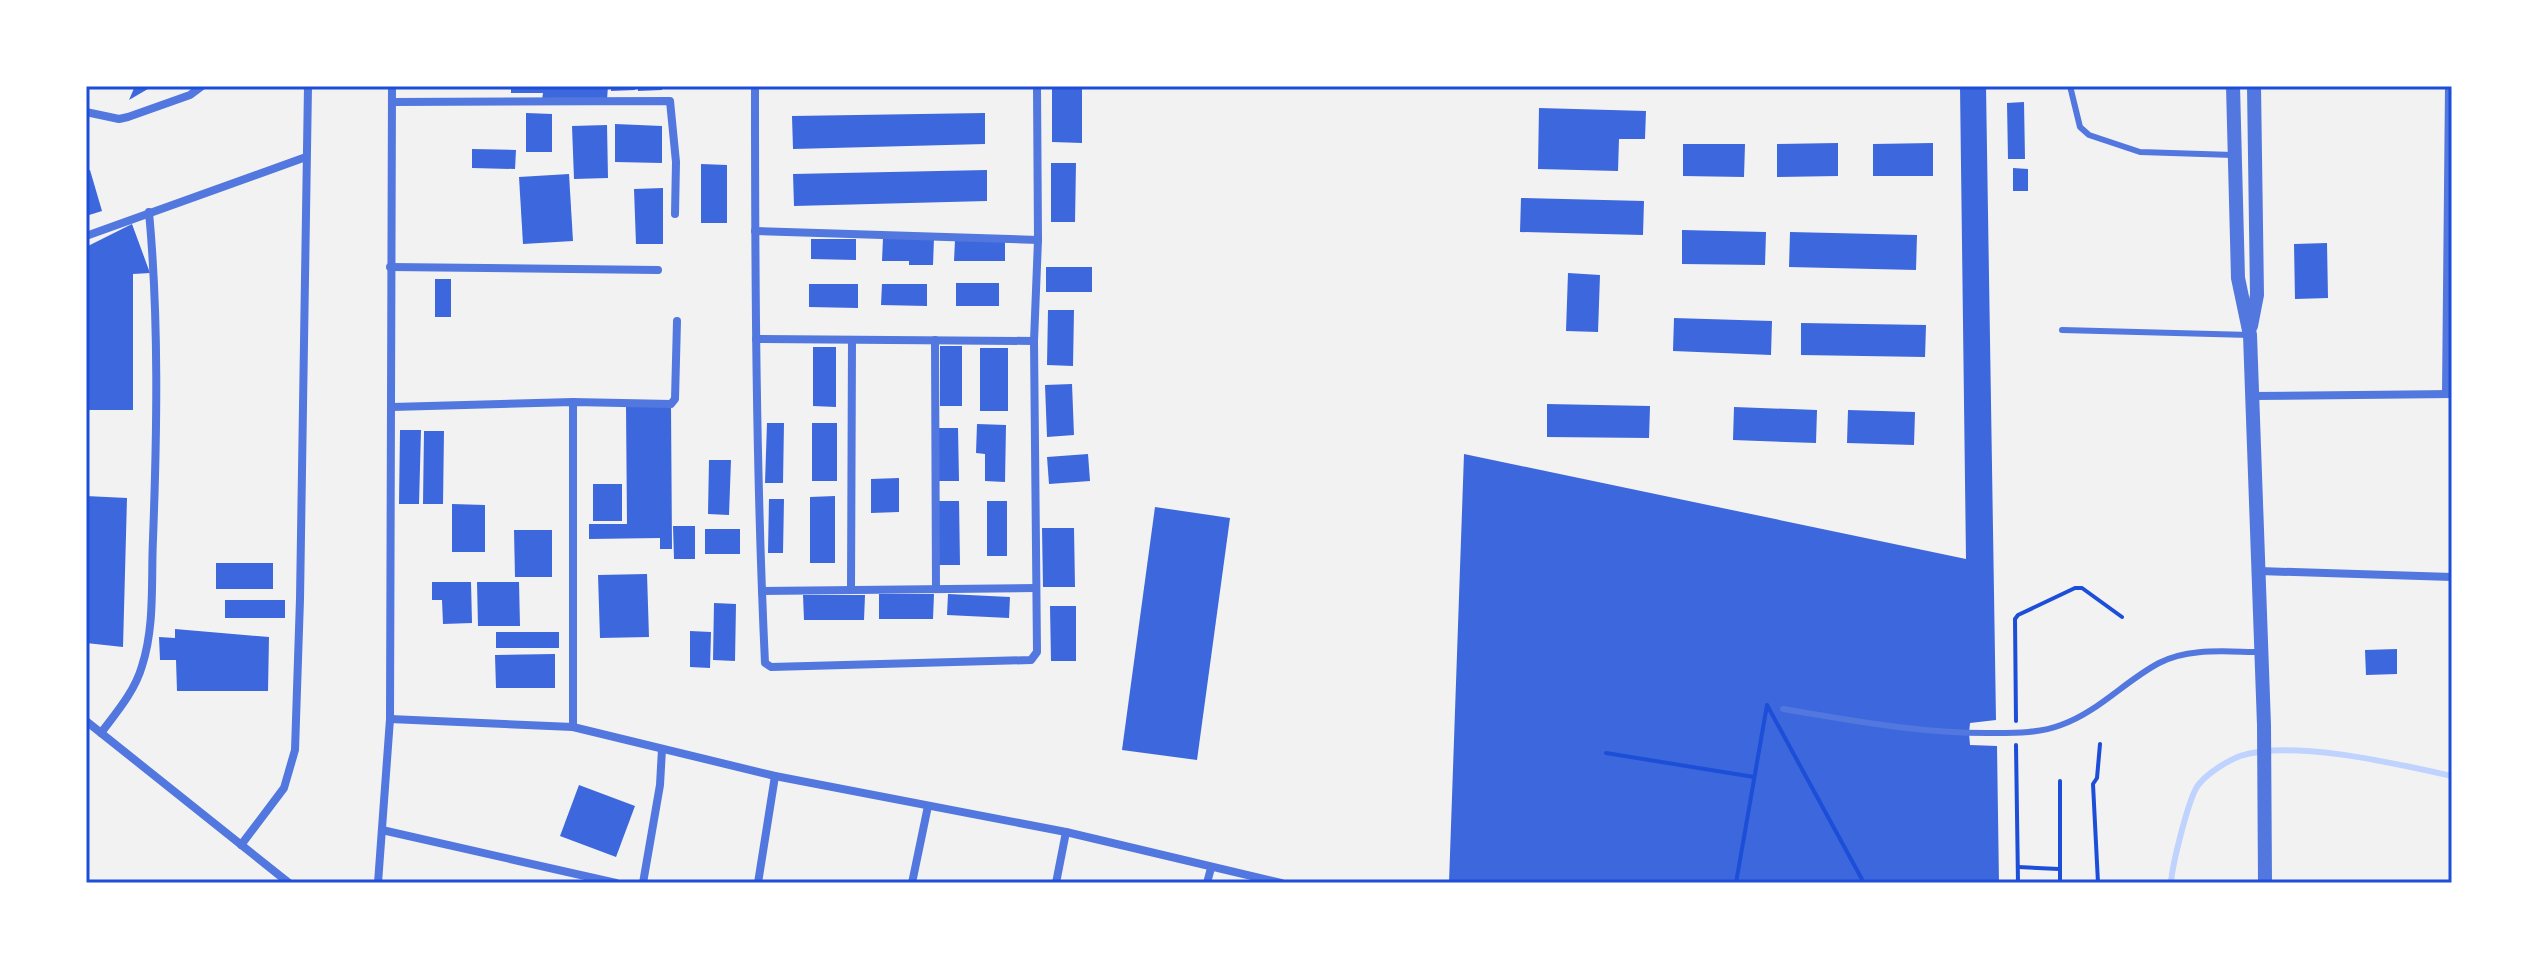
<svg xmlns="http://www.w3.org/2000/svg" width="2538" height="969" viewBox="0 0 2538 969" font-family="'Space Grotesk',sans-serif">
<style>
.lines{fill:none;stroke-linecap:round;stroke-linejoin:round}
.stream{stroke:#bfd3fe;stroke-width:6}
.building{fill:#3d67dc}
.path{stroke:#1d4ed8;stroke-width:4}
.service{stroke:#5277de;stroke-width:6}
.minor{stroke:#5277de;stroke-width:8}
.tertiary{stroke:#5277de;stroke-width:14}
.neatline{fill:none;stroke:#1d4ed8;stroke-width:3}
</style>
<rect width="100%" height="100%" fill="#f2f2f2"/>
<g class="lines">
<path class="stream" d="M2171,883c1,-17 18,-88 28,-99 9,-11 28,-23 41,-28 52,-17 158,8 212,20"/>
</g>
<g class="building">
<path d="M135,86h18l-24,14z"/>
<path d="M511,86h97l-1,14h-65l1,-7h-32z"/>
<path d="M611,86h24v4l-24,1z"/>
<path d="M638,86h24v4l-24,1z"/>
<path d="M1052,86h30v57l-30,-1z"/>
<path d="M1960,86h26l10,634 -26,3 -1,10 1,12 27,1 2,137h-550l15,-429 502,105z"/>
<path d="M2024,102l1,57h-17l-1,-56z"/>
<path d="M1539,108l107,3 -1,28h-26l-1,32 -80,-2z"/>
<path d="M526,113l26,1v38h-26z"/>
<path d="M985,113v31l-192,5 -1,-33z"/>
<path d="M615,124l47,2v37l-47,-1z"/>
<path d="M607,125l1,53 -34,1 -2,-53z"/>
<path d="M1838,143v33l-61,1v-33z"/>
<path d="M1933,143v33h-60v-32z"/>
<path d="M1683,144h62l-1,33 -61,-1z"/>
<path d="M472,149l44,1 -1,19 -43,-1z"/>
<path d="M1051,163h25l-1,59h-24z"/>
<path d="M701,164l26,1v58h-26z"/>
<path d="M2013,168l15,1v22h-15z"/>
<path d="M90,170l12,41 -16,5v-45z"/>
<path d="M987,170v31l-193,5 -1,-32z"/>
<path d="M569,174l4,67 -50,3 -4,-67z"/>
<path d="M663,188v56h-27l-2,-55z"/>
<path d="M1521,198l123,3 -1,34 -123,-3z"/>
<path d="M132,224l18,49 -17,1v136h-47v-163z"/>
<path d="M1682,230l84,2 -1,33 -83,-1z"/>
<path d="M1790,232l127,3 -1,35 -127,-3z"/>
<path d="M883,238h51l-1,27h-24v-4h-27z"/>
<path d="M811,239h45v21l-45,-1z"/>
<path d="M955,240h50v21h-51z"/>
<path d="M2327,243l1,55 -33,1 -1,-55z"/>
<rect x="1046" y="267" width="46" height="25"/>
<path d="M1568,273l32,2 -2,57 -32,-1z"/>
<rect x="435" y="279" width="16" height="38"/>
<rect x="956" y="283" width="43" height="23"/>
<path d="M809,284h49v24l-49,-1z"/>
<path d="M882,284h45v22l-46,-1z"/>
<path d="M1048,310h26l-1,56 -26,-1z"/>
<path d="M1674,318l98,3 -1,34 -98,-4z"/>
<path d="M1801,323l125,2 -1,32 -124,-2z"/>
<rect x="940" y="346" width="22" height="60"/>
<path d="M813,347h23v60l-23,-1z"/>
<rect x="980" y="348" width="28" height="63"/>
<path d="M1072,384l2,51 -27,2 -2,-52z"/>
<path d="M1547,404l103,2 -1,32 -102,-1z"/>
<path d="M626,406h45l1,143h-12v-11l-71,1v-15h38z"/>
<path d="M1734,407l83,3 -1,33 -83,-3z"/>
<path d="M1848,410l67,2 -1,33 -67,-2z"/>
<path d="M767,423h17l-1,60h-18z"/>
<rect x="812" y="423" width="25" height="58"/>
<path d="M977,424l29,1 -1,57 -20,-1v-27l-9,-1z"/>
<path d="M938,428h20l1,53h-21z"/>
<path d="M400,430h21l-2,74h-20z"/>
<path d="M424,431h20l-1,73h-20z"/>
<path d="M1088,454l2,27 -41,3 -2,-27z"/>
<path d="M709,460h22l-2,55 -21,-1z"/>
<path d="M899,478v34l-28,1v-34z"/>
<rect x="593" y="484" width="29" height="37"/>
<path d="M86,496l41,2 -4,149 -37,-4z"/>
<path d="M835,496v67h-25v-66z"/>
<path d="M769,499h15l-1,54h-15z"/>
<path d="M939,501h20l1,64h-21z"/>
<rect x="987" y="501" width="20" height="55"/>
<path d="M452,504l33,1v47h-33z"/>
<path d="M1155,507l75,11 -33,242 -75,-10z"/>
<path d="M673,526h22v33h-21z"/>
<path d="M1042,528h32l1,59h-32z"/>
<rect x="705" y="529" width="35" height="25"/>
<path d="M514,530h38v47h-37z"/>
<rect x="216" y="563" width="57" height="26"/>
<path d="M647,574l2,63 -49,1 -2,-63z"/>
<path d="M432,582h39l1,41 -29,1 -1,-24h-10z"/>
<path d="M477,582h42l1,44h-42z"/>
<path d="M879,594h55l-1,25h-54z"/>
<path d="M948,594l62,3 -1,21 -62,-3z"/>
<path d="M803,595h62l-1,25h-60z"/>
<rect x="225" y="600" width="60" height="18"/>
<path d="M714,603l22,1 -1,57 -22,-1z"/>
<path d="M1050,606h26v55h-25z"/>
<path d="M175,629l94,8 -1,54h-91l-1,-31h-16l-1,-23 16,1z"/>
<path d="M690,631l21,1 -1,36 -20,-1z"/>
<rect x="496" y="632" width="63" height="16"/>
<path d="M2397,649v25l-31,1 -1,-25z"/>
<path d="M555,654v34h-59l-1,-33z"/>
<path d="M579,785l56,21 -19,51 -56,-21z"/>
</g>
<g class="lines">
<g class="path">
<path d="M2016,721l-1,-102 3,-4 57,-27h7l40,29"/>
<path d="M2016,745l2,138"/>
<path d="M1606,753l148,24"/>
<path d="M2018,867l41,2"/>
<path d="M1736,883l31,-178 97,178"/>
<path d="M2060,883v-102"/>
<path d="M2098,883l-5,-99 4,-6 3,-34"/>
</g>
<g class="service">
<path d="M2070,86l10,41 9,8 51,17 93,3"/>
<path d="M2062,330l188,5"/>
<path d="M1783,709c71,12 140,25 212,24 22,0 45,0 66,-8 37,-13 64,-44 98,-62 30,-16 69,-11 102,-11"/>
</g>
<g class="minor">
<path d="M755,86c0,192 1,385 10,577l6,4 260,-7 6,-8 -3,-311 4,-101 -1,-154"/>
<path d="M392,102l278,-1 6,61 -1,52"/>
<path d="M86,112l33,7 9,-2 62,-22 12,-9"/>
<path d="M755,231l283,9"/>
<path d="M86,236l220,-79"/>
<path d="M390,267l268,3"/>
<path d="M756,339l278,2"/>
<path d="M935,340l1,249"/>
<path d="M2446,394l3,-308"/>
<path d="M2252,396l200,-2"/>
<path d="M392,407l181,-5 98,2 4,-5 2,-78"/>
<path d="M2259,571l193,6"/>
<path d="M851,589l1,-249"/>
<path d="M762,591l274,-3"/>
<path d="M390,719l183,8 202,49 291,56 215,51"/>
<path d="M86,721l203,162"/>
<path d="M573,727v-325"/>
<path d="M101,733c15,-20 34,-42 41,-67 13,-40 9,-85 11,-127 4,-108 6,-219 -4,-327"/>
<path d="M382,830l234,53"/>
<path d="M241,845l43,-57 11,-38 5,-151 8,-513"/>
<path d="M378,883l12,-164 2,-633"/>
<path d="M643,883l17,-98 2,-36"/>
<path d="M758,883l17,-107"/>
<path d="M912,883l16,-77"/>
<path d="M1056,883l10,-51"/>
<path d="M1207,883l4,-15"/>
</g>
<g class="tertiary">
<path d="M2233,86l5,192 12,57 14,390 1,158"/>
<path d="M2251,326l6,-31 -3,-209"/>
</g>
</g>
<rect width="2538" height="969" fill="none" stroke="#ffffff" stroke-width="176"/>
<rect x="88" y="88" width="2362" height="793" class="neatline"/>
</svg>
